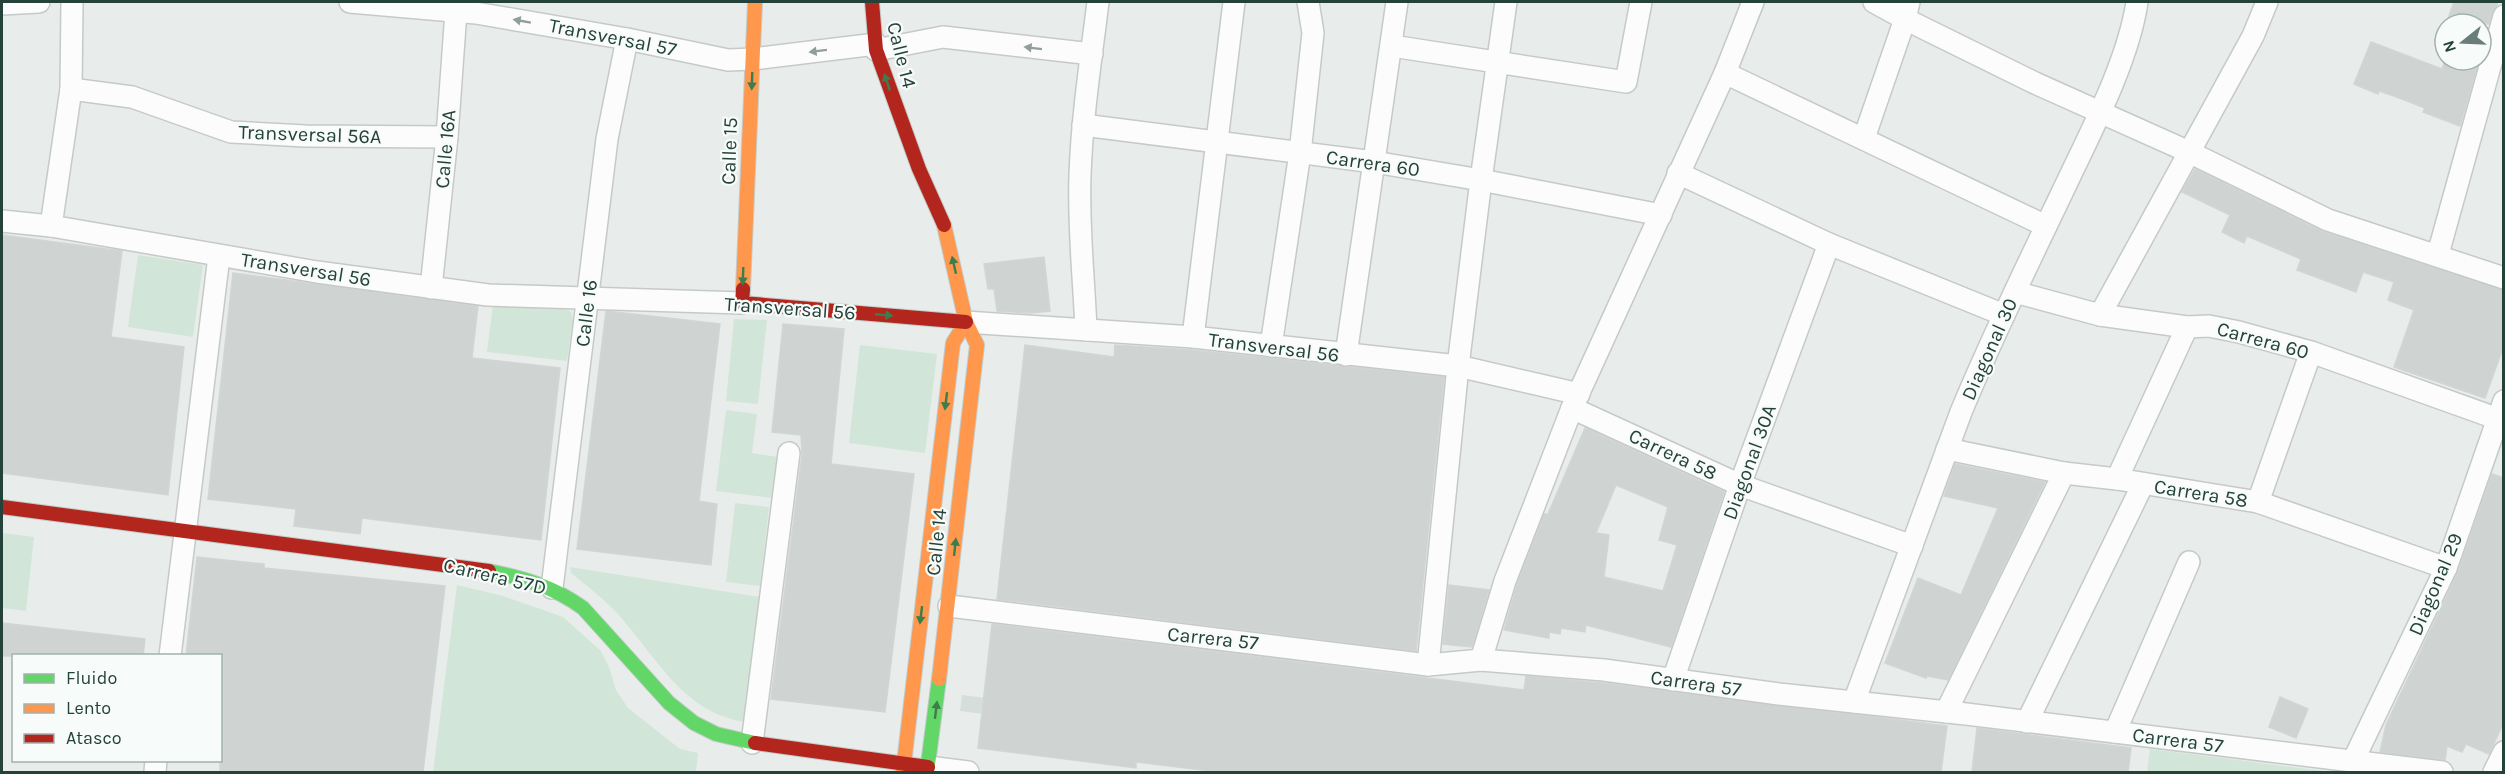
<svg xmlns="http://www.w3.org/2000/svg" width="2505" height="774" viewBox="0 0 2505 774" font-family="Karla,sans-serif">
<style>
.built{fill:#d6dedb}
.green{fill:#d1e6d8}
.building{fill:#cfd4d2;stroke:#d1d6d4;stroke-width:1.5;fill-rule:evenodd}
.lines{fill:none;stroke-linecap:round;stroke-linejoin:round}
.street-casing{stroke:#c5cac8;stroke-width:24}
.fast-casing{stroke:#c3cbc8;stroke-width:16}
.slow-casing{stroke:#c3cbc8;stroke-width:16}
.jam-casing{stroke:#c3cbc8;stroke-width:16}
.street{stroke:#fcfcfc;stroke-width:21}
.fast{stroke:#63d668;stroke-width:14}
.slow{stroke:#ff974d;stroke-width:14}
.jam{stroke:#b3261e;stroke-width:14}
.oneway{fill:#909f9b}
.oneway2{fill:#3d7d4c}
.labels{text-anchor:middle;stroke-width:4.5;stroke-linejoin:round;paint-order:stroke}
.street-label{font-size:20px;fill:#24423a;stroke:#f7fbf9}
</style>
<rect width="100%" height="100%" fill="#e8edeb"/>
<path class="built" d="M962,695l56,7 -2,16 -56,-7z"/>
<g class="green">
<path d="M138,255l65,10 -10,72 -65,-10z"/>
<path d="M493,305l71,3 7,4 2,8 -6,41 -80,-9z"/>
<path d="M734,319l33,1 -9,84 -32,-3z"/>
<path d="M860,345l77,9 -12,99 -76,-10z"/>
<path d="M726,410l31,4 -5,39 32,5 -4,41 -64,-8z"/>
<path d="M735,503l34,4 -9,79 -34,-4z"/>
<path d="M2,533l32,4 -8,74 -24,-3z"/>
<path d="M570,567l190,30 -15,125c-67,-10 -92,-74 -136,-117 -12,-11 -25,-22 -38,-32z"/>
<path d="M457,585l46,11 60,21 38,34 8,16 7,23 12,18 52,41 18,4 -2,19h-263z"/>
<path d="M2150,749l181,23h-184z"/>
</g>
<g class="building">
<path d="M2454,2h44l-9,22h-43z"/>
<path d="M2371,42l71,27 3,-9h34l-19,66 -37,-14 2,-4 -31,-12 -15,-5 -1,3 -24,-10z"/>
<path d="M2195,169l129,63 180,58v55l-19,53 -91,-31 20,-57 -26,-10 6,-18 -31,-10 -7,20 -59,-22 4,-11 -54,-23 -3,7 -22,-11 8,-17 -48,-23z"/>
<path d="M2,235l120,16 -11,86 73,10 -16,148 -166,-22z"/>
<path d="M1044,257l6,54 -20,2 -33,-2 -3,-22h-6l-4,-25z"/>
<path d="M233,273l245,33 -6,52 88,10 -19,172 -179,-22 -2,16 -66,-8 2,-17 -88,-10z"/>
<path d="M606,311l114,13 -21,177 18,3 -6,61 -134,-16z"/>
<path d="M783,324l61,5 -13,135 83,10 -29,238 -114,-13 31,-244 -1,-20 -29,-3z"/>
<path d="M1025,345l89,12 1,-12 77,5 252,27 -28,274 -419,-52z"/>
<path d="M1585,428l139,64 -53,155 -85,-22 -1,7 -24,-4 -1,6 -11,-2v6l-45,-8 13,-45 27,-71h4zM1616,485l52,22 -9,33 18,5 -14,46 -59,-14 5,-42 -13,-2z"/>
<path d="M1955,464l90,18 -97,198 -21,-4 -1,2 -41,-15 33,-85 43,17 37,-87 -54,-12z"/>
<path d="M2492,474l12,4v244l-15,32 -23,-10 -4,8 -15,-6 -2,14 -65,-8 6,-27 72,-153z"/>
<path d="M197,557l67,7v4l181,18 -22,186h-203v-116h-34z"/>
<path d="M1449,585l40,5 -17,57 -29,-3z"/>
<path d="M2,623l143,16 -2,17h-141z"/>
<path d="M992,624l532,66 2,-14 77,7 344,43 -6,46h-722l-83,-10v6l-158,-20z"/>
<path d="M2280,697l28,12 -12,29 -27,-11z"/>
<path d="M1977,728l154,20 -3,24h-156z"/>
</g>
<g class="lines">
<g class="street-casing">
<g id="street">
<path d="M350,2l126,11 151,26 101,21 25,-1 123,-15"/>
<path d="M1874,2l31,17 130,64 154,69 139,68 176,58"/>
<path d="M2,4l37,-2"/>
<path d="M1392,46l234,36 15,-80"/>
<path d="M876,50l67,-13 149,17"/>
<path d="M1725,73l321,153"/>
<path d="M71,89l61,8 99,35 74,4 142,1"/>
<path d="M1083,125l291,37 107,18 180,35"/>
<path d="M1864,138l41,-119 4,-17"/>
<path d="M1678,173l151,71 175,71"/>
<path d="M2,221l49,5 266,46 171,23 254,8"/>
<path d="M51,226l20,-137 1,-87"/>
<path d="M2438,254l66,-238"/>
<path d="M431,288l16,-151 9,-126"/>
<path d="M2015,292l85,23 87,12 22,-1 30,6 72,20 193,69"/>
<path d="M2100,315l153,-279 14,-34"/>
<path d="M966,322l227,15 265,29 121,28"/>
<path d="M1086,330c-2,-51 -8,-103 -6,-155 2,-58 11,-116 18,-173"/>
<path d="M1193,337l41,-335"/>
<path d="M1271,346l29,-193 13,-120 -5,-31"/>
<path d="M1346,355l51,-353"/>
<path d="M1572,408l168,77 172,61"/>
<path d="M1947,449l117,24 53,6 141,23 188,66"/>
<path d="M2117,479l70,-152"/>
<path d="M2258,502l53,-150"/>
<path d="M552,588l55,-449 20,-100"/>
<path d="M949,606l479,59 53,-5 123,10 175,24 187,20 476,58"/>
<path d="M170,656l49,-400"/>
<path d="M1481,660l24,-79 67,-173 153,-335 28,-71"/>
<path d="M1428,665l30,-299 23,-186 25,-178"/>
<path d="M1673,680l67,-195 89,-241"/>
<path d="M1854,702l107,-290c33,-80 72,-158 109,-236 25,-52 59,-119 67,-174"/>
<path d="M1946,712l118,-239"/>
<path d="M2027,722l116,-238"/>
<path d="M2115,732l74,-170"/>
<path d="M752,743l37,-290"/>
<path d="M2353,761l93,-193 58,-167"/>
<path d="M928,767l40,5"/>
<path d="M155,772l1,-12"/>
<path d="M2494,772l10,-20"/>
</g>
</g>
<g class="fast-casing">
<g id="fast">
<path d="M489,571c35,7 65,16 94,37l86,95 25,20 22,11 39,9"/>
<path d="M927,772l12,-93"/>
</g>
</g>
<g class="slow-casing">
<g id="slow">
<path d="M743,289l12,-287"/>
<path d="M939,679l38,-334 -11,-23 -22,-97"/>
<path d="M903,772l50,-429 13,-21"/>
</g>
</g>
<g class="jam-casing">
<g id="jam">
<path d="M872,2l4,48 43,119 25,56"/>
<path d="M743,289l-1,14 224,19"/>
<path d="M2,507l487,64"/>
<path d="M755,743l173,24"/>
</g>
</g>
<use href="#street" class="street"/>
<use href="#fast" class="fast"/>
<use href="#slow" class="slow"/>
<use href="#jam" class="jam"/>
</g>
<defs><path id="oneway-solid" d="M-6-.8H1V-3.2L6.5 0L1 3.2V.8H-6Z" transform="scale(1.5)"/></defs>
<g class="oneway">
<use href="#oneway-solid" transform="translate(522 21) rotate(-170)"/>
<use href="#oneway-solid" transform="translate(1033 48) rotate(-173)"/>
<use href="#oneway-solid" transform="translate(818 51) rotate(173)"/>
</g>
<g class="oneway2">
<use href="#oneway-solid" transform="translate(752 81) rotate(92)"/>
<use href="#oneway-solid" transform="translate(887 82) rotate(-109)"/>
<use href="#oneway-solid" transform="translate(954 265) rotate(-103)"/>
<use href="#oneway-solid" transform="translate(743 276) rotate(92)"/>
<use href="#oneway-solid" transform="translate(884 315) rotate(5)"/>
<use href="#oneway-solid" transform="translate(946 401) rotate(97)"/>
<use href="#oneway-solid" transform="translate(955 547) rotate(-84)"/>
<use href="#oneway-solid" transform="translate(921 615) rotate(97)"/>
<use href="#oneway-solid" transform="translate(936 710) rotate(-83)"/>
</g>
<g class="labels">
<g class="street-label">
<text transform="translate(613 37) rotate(11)" y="7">Transversal 57</text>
<text transform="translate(902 55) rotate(76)" y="7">Calle 14</text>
<text transform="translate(310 134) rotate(2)" y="7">Transversal 56A</text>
<text transform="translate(445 149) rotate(-85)" y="7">Calle 16A</text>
<text transform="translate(729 151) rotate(-88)" y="7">Calle 15</text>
<text transform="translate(1373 163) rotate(8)" y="7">Carrera 60</text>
<text transform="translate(306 269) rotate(9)" y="7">Transversal 56</text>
<text transform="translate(790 308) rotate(4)" y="7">Transversal 56</text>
<text transform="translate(586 313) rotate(-83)" y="7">Calle 16</text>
<text transform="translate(2263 340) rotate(15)" y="7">Carrera 60</text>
<text transform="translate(1274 347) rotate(7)" y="7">Transversal 56</text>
<text transform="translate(1989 349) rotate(-66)" y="7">Diagonal 30</text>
<text transform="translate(1673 454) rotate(25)" y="7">Carrera 58</text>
<text transform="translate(1749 462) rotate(-70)" y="7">Diagonal 30A</text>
<text transform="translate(2201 493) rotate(9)" y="7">Carrera 58</text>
<text transform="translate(936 542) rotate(-84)" y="7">Calle 14</text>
<text transform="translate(495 576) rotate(13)" y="7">Carrera 57D</text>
<text transform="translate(2435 584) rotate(-67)" y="7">Diagonal 29</text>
<text transform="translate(1213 638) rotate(6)" y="7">Carrera 57</text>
<text transform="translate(1696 683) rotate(8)" y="7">Carrera 57</text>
<text transform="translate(2178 740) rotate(7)" y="7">Carrera 57</text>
</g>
</g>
<rect width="2505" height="774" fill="none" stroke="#24423a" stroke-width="6"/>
<rect x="12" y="654" width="210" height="108" fill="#f7fbf9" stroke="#a3b1ad" stroke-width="1.5"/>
<rect x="24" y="674" width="30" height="9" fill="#63d668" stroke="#a3b1ad" stroke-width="1.5"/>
<text x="66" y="684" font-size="18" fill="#24423a">Fluido</text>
<rect x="24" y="704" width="30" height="9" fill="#ff974d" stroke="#a3b1ad" stroke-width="1.5"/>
<text x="66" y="714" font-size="18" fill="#24423a">Lento</text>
<rect x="24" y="734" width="30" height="9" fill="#b3261e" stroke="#a3b1ad" stroke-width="1.5"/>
<text x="66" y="744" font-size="18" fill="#24423a">Atasco</text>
<g transform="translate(2463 42) rotate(252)"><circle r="28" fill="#f7fbf9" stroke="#a3b1ad" stroke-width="1.5"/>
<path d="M0-4.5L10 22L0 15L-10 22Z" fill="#697e78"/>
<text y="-9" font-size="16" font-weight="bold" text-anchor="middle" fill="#24423a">N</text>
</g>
</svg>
